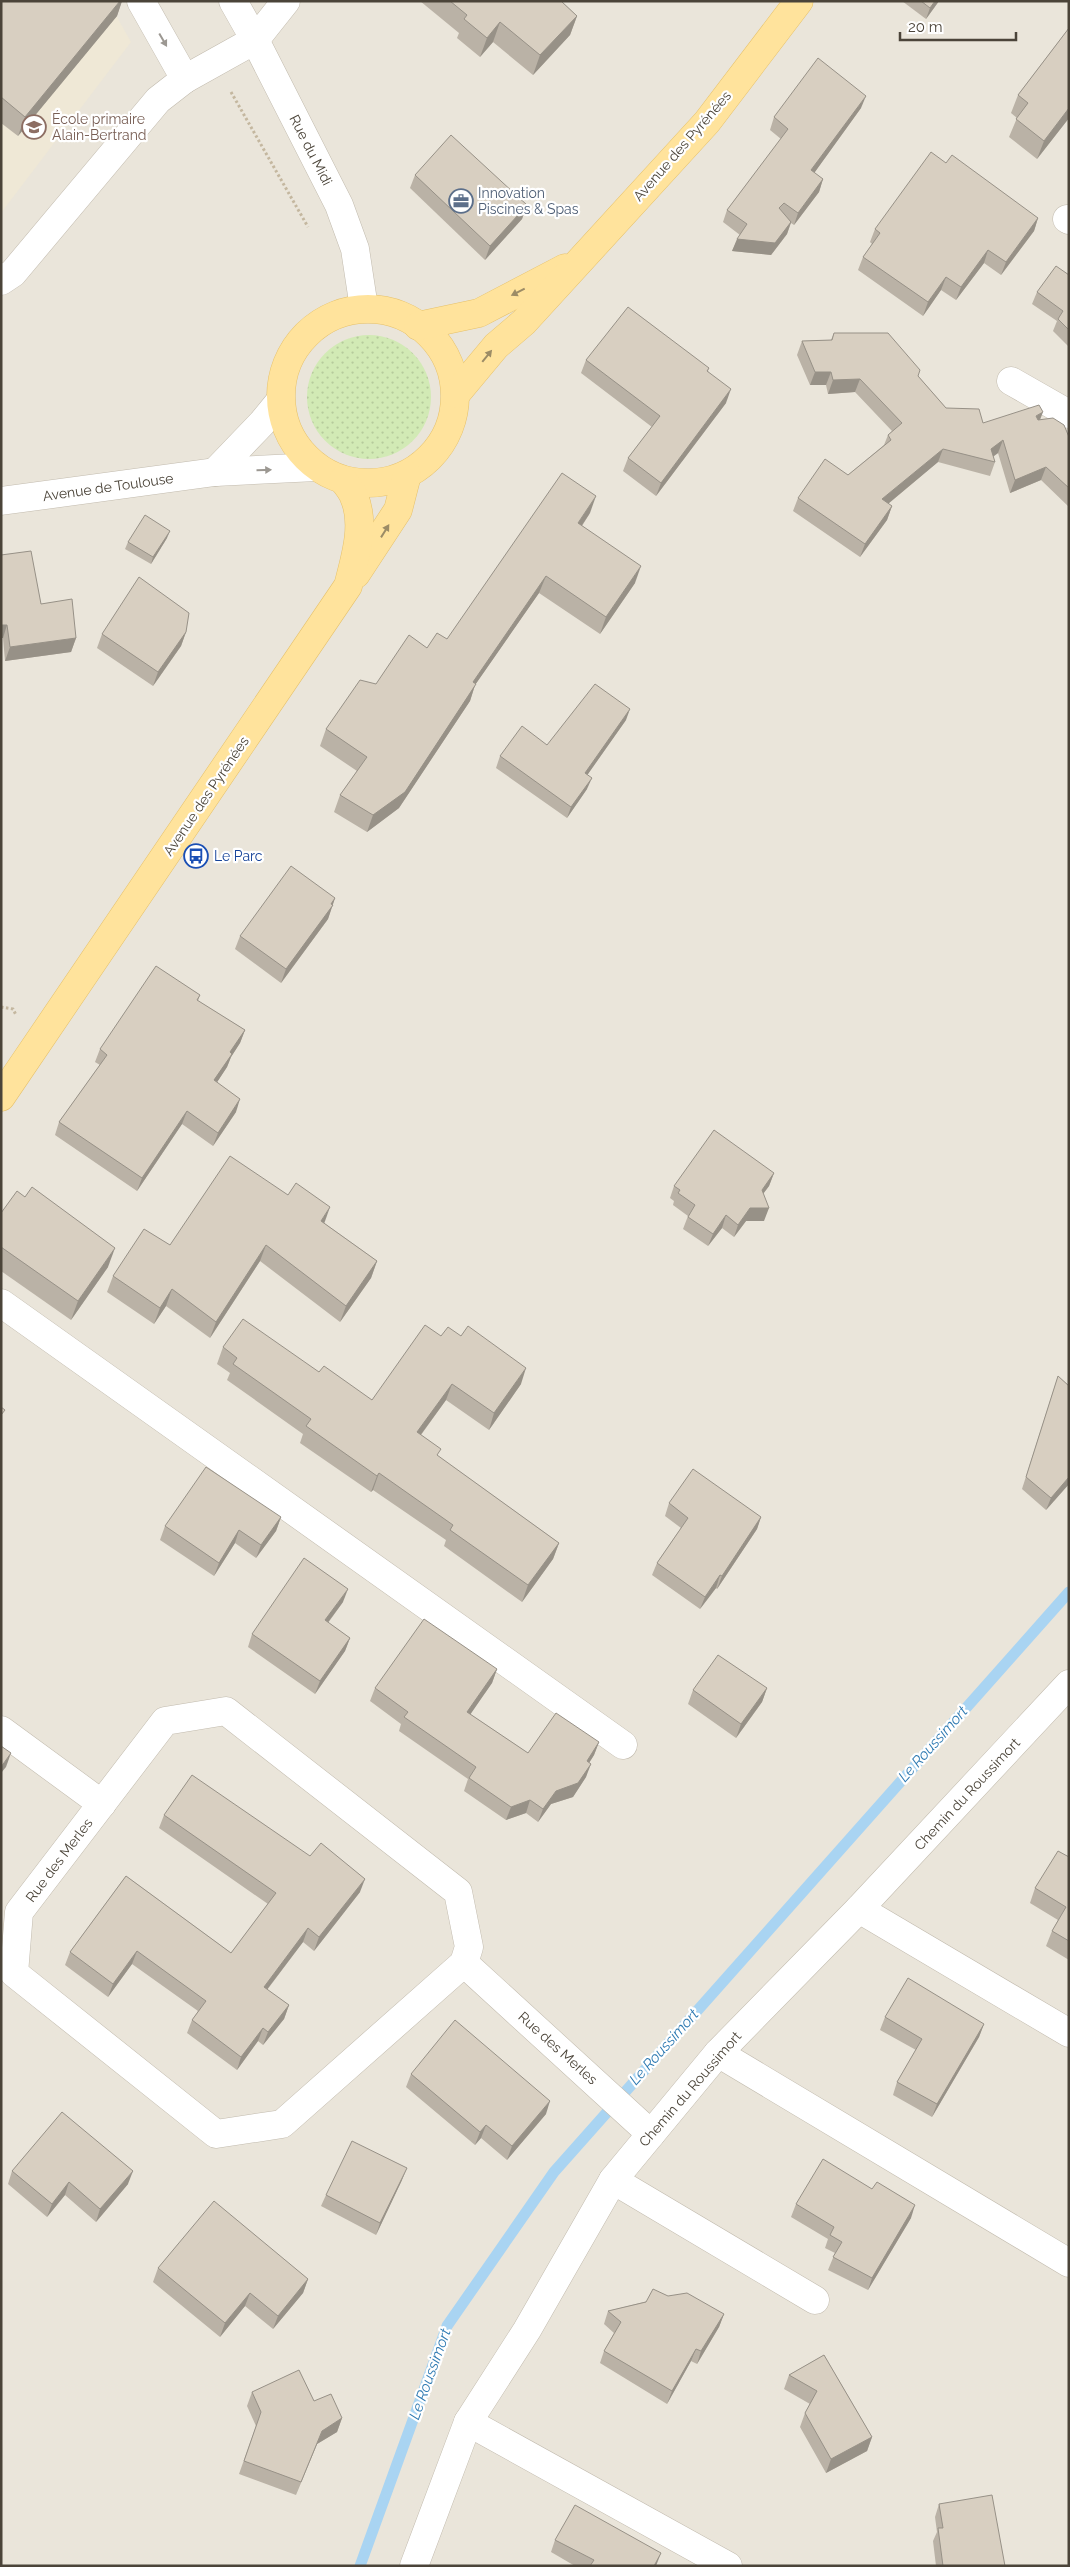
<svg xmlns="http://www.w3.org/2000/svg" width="1070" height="2567" viewBox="0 0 1070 2567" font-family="Raleway,sans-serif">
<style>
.residential{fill:#eae5da}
.education{fill:#efe8d6}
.grass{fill:url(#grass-dots)}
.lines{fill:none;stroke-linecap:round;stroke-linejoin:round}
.stream{stroke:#a9d4f2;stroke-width:11}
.minor-casing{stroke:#c2bbae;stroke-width:29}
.major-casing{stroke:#e6c16a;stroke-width:29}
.path{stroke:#c4b79f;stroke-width:3;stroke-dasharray:2.5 2.5;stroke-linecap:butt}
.minor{stroke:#fff;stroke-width:28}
.major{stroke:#ffe39c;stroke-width:28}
.wall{fill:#bab2a6}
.shaded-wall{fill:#979187}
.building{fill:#d8cfc1;stroke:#979187}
.oneway{fill:#9c9892}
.oneway2{fill:#9c8c66}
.labels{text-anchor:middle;stroke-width:4.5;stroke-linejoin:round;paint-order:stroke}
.education-label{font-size:14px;fill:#785e54;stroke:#fff;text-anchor:start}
.street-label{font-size:14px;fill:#4b4439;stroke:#fff}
.service-label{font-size:14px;fill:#4e5e75;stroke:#fff;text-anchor:start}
.transit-label{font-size:14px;fill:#164399;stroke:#fff;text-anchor:start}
.water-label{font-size:15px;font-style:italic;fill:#2e7ab2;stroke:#fff}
</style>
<defs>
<pattern id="grass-dots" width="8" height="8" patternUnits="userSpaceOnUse" patternTransform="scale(1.25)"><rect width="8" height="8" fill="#d2eab5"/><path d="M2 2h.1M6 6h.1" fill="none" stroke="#b6ca9c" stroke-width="1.8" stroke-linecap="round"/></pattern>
</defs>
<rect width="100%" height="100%" fill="#f6f3ec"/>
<rect class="residential" x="1" y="1" width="1068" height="2565"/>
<path class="education" d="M1,1h107l23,41 -130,171z"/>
<circle class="grass" cx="369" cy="397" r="62"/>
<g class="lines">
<path class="stream" d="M360,2566l87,-240 107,-154 515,-580"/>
<g class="minor-casing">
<g id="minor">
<path d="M141,1l44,78"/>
<path d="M233,1l22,39 84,165 16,44 9,59"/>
<path d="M1067,219l2,1"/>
<path d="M1,281l12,-8 145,-173 27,-21 70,-39 31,-39"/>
<path d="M1011,381l58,33"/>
<path d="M215,472l47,-49 18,-22"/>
<path d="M1,501l214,-29 101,-5"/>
<path d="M1,1303l622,442"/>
<path d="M1,1730l101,74"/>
<path d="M859,1909l210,124"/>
<path d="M464,1963l-182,161 -66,10 -202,-161 5,-61 146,-191 61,-10 232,181 11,55 -5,16 187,171"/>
<path d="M718,2053l351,210"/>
<path d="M613,2180l202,120"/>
<path d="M468,2422l260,144"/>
<path d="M414,2566l54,-144 59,-92 86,-150 105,-127 141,-144 210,-225"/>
</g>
</g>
<g class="major-casing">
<g id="major">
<circle cx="368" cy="396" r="87"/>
<path d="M418,326l61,-13 86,-45"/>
<path d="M456,394l40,-48 28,-24 183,-200 92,-121"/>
<path d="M356,574l42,-64 9,-35"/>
<path d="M1,1097l347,-511c7,-27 18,-62 6,-89 -2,-6 -7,-12 -11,-17"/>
</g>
</g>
<g class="path">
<path d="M231,92l77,135"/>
<path d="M1,1007l12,2 3,6"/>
</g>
<use href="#minor" class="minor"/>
<use href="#major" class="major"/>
</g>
<g class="wall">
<path d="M1,1h121l-5,15 -99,120 -17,-13z"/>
<path d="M420,1h141l16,15 -7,19 -37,40 -40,-33 -13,15 -23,-19 2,-5z"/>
<path d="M902,1h37l-13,18z"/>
<path d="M1069,28v90l-32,41 -28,-22 8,-19 -6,-5 7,-18z"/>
<path d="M861,108l-47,65 9,6 -4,13 -25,33 -3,-2 -4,11 -16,21 -39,-4 8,-16 -17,-13 4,-12 54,-71 -11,-9 4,-13z"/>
<path d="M946,163l92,55 -4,13 -33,44 -17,-12 -28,37 -15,-10 -18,26 -65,-46 5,-13 9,-13 -2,-2 5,-13z"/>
<path d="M415,175l112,30 -5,14 -37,41 -75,-72z"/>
<path d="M1069,275v72l-16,-16 4,-10 -25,-17 5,-12z"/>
<path d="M834,333l84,43 28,32 37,15 57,-3 29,17v70l-28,-27 -31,13 -12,-40 -5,4 2,5 -5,14 -52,-14 -50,42 4,2 -5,14 -27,37 -67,-46 5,-13 50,-23 36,-30 4,-10 4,-4 -37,-39 -27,2 -2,-9h-16l-13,-30 5,-14 29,-1z"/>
<path d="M586,360l123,8 -1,3 18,32 -70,93 -33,-25 5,-13 24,-31 -71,-54z"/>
<path d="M590,513l-8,13 53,57 -35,51 -61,-41 -64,92 -5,16 -71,107 -32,24 -33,-20 6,-17 17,-24 -37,-25 6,-17 50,-45 51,-36 20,-9z"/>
<path d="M167,538l-16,26 -26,-15 3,-7z"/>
<path d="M1,555l40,49 35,34 -5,14 -66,9 -2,-23h-2z"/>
<path d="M186,632l-5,14 -28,40 -56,-38 5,-14z"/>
<path d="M626,720l-39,55v14l-20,29 -71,-50 4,-12 47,-11z"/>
<path d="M335,898l-7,21 -47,64 -46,-34 5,-13z"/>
<path d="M200,995l-2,6 47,29 -5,13 -9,14 -4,10 -10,15 19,30 -23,34 -31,-22 -45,67 -82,-56 4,-13 41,-57 -5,-3 5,-13z"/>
<path d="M774,1173l-5,13 -6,8 1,27h-18l-12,16 -12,-9 -14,18 -25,-17 5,-13 -15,-11 1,-4 -4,-3 4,-12z"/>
<path d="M1,1213l107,54 -37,53 -70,-49z"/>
<path d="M324,1223l53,38 -6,17 -31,44 -80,-61 -50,77 -44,-32 -12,18 -47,-32 6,-16 57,-31z"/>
<path d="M441,1336l80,48 -32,46 -43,-30 -25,35 17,21 121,87 -6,16 -31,43 -78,-56 2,-6 -73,-50 -2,2 -71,-49 3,-9 -76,-54 3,-7 -13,-9 6,-17 96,25 53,28z"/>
<path d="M1058,1376l11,10v98l-23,26 -24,-21z"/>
<path d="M669,1503l92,14 -4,12 -40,60 -1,-1 -16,21 -48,-34 5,-12 24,-35 -16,-12z"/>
<path d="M281,1517l-5,14 -20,27 -21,-15 -21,33 -54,-36 5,-14z"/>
<path d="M343,1602l-15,21 22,15 -5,13 -30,43 -67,-47 4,-13z"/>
<path d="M497,1669l-5,14 -22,31 58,39 71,-11 -5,13 -5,8 -3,14 -13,20 -22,7 -13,18 -12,-9 -20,7 -42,-29 4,-12 -69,-48 2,-7 -31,-23 5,-13z"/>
<path d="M767,1688l-5,14 -26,36 -48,-34 5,-14z"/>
<path d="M164,1815l196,77 -46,59 -11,-9 -36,48 22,15 -5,14 -21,26 -5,-4 -21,29 -50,-37 5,-13 6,-9 -66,-47 -24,33 -43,-32 5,-13 56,-76 105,77 37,-49 -109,-76z"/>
<path d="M1069,1857v103l-23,-14 6,-15 6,-11 -28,-17 5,-15z"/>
<path d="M885,2017l99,7 -5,13 -47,80 -39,-22 4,-13 19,-32 -36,-20z"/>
<path d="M411,2074l135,40 -39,46 -26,-22 -6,7 -69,-58z"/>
<path d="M12,2171l116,13 -32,38 -31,-27 -18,22 -39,-33z"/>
<path d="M402,2180l-26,55 -55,-29 5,-11z"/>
<path d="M796,2204l115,14 -43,72 -40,-20 7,-17 -10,-5 3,-9 -37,-22z"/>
<path d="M158,2268l150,11 -5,14 -30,36 -28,-23 -25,31 -67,-55z"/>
<path d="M668,2296l56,18 -5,13 -22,37 -6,-3 -24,43 -67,-41 4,-12 10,-18 -10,-9 4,-13z"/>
<path d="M824,2355l48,82 -5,14 -41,22 -26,-46 5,-14 5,-9 -26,-15 5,-14z"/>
<path d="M252,2392l62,9 28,17 -5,14 -20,12 -21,51 -57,-21 17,-48 -9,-20z"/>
<path d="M939,2504l66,62h-69l-3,-25 4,-9 -2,-15z"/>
<path d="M555,2540l101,26h-81l-24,-14z"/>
</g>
<g class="shaded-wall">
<path d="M120,1h2l-5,15 -99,120 7,-19z"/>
<path d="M935,1h4l-13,18 4,-11z"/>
<path d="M577,16l-7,19 -37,40 7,-20z"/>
<path d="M500,22l-7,20 -13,15 7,-19z"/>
<path d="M866,96l-5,12 -54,75 4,-13z"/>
<path d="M1069,108v10l-32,41 7,-18z"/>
<path d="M823,179l-4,13 -25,33 4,-12z"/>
<path d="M527,205l-5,14 -37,41 5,-14z"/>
<path d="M1038,218l-4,13 -33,44 5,-13z"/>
<path d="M791,222l-4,12 -16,21 -39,-4 5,-12z"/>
<path d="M988,250l-4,13 -28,37 5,-13z"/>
<path d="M946,277l-5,13 -18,26 5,-14z"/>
<path d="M815,372h16l-5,13h-16z"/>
<path d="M860,379l-5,13 -27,2 5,-14z"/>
<path d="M731,389l-5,14 -70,93 5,-13z"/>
<path d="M1043,412l-5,13 -2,-9z"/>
<path d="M1003,440l-5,13 -10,7 3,-11z"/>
<path d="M943,449l-5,13 -61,51 5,-14z"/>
<path d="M1046,467l-5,13 -31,13 5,-13z"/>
<path d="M596,496l-6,17 -18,27 6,-17z"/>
<path d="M892,506l-5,14 -27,37 5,-13z"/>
<path d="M170,531l-3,7 -16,26 2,-7z"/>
<path d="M641,566l-6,17 -35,51 6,-17z"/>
<path d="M546,576l-7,17 -64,92 -5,16 -71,107 -32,24 6,-17 100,-133z"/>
<path d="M1,625h6l-4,13h-2z"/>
<path d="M186,632l-5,14 -28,40 5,-14z"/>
<path d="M76,638l-5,14 -66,9 5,-14z"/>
<path d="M630,709l-4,11 -45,64 4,-11z"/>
<path d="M592,778l-5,11 -20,29 4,-11z"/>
<path d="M335,898l-7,21 -47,64 5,-14z"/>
<path d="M245,1030l-5,13 -9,14 -4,10 -17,26 4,-13 16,-28z"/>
<path d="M240,1099l-4,13 -23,34 5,-13z"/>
<path d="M187,1111l-5,13 -45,67 5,-13z"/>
<path d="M774,1173l-5,13 -12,16 5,-12z"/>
<path d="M330,1207l-6,17 -3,-3z"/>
<path d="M750,1208h19l-5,13h-18l-12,16 4,-12z"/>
<path d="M726,1215l-4,13 -14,18 5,-12z"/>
<path d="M266,1245l-6,16 -50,77 6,-16z"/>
<path d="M115,1248l-7,19 -37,53 7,-19z"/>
<path d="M377,1261l-6,17 -31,44 6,-16z"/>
<path d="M172,1289l-6,17 -12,18 6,-16z"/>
<path d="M526,1368l-5,16 -32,46 5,-17z"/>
<path d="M452,1384l-6,16 -35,48 6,-16z"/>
<path d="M379,1473l-6,17 -2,2 6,-16z"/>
<path d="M1069,1477v7l-23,26 5,-12z"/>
<path d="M281,1517l-5,14 -20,27 5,-13z"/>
<path d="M761,1517l-4,12 -40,60 5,-13z"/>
<path d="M239,1530l-4,13 -21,33 5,-13z"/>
<path d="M559,1543l-6,16 -31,43 6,-17z"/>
<path d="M720,1575l-4,13 -16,21 5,-12z"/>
<path d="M348,1589l-5,13 -23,31 5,-13z"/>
<path d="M350,1638l-5,13 -30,43 5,-13z"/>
<path d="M497,1669l-5,14 -29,42 4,-13z"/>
<path d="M767,1688l-5,14 -26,36 5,-14z"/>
<path d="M599,1742l-5,13 -12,19 5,-13z"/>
<path d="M11,1753l-5,14 -5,6v-6z"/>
<path d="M591,1764l-5,13 -13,20 -22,7 -13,18 5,-13 13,-18z"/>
<path d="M530,1800l-4,13 -20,7 5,-13z"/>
<path d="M365,1879l-5,13 -46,59 5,-14z"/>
<path d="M308,1928l-5,14 -44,58 5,-13z"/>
<path d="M137,1951l-5,13 -24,33 5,-13z"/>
<path d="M289,2005l-5,14 -21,26 5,-13z"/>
<path d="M984,2024l-5,13 -47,80 5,-13z"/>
<path d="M263,2028l-5,13 -21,29 4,-13z"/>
<path d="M550,2101l-4,13 -39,46 5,-14z"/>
<path d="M486,2125l-5,13 -6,7 5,-13z"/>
<path d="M407,2168l-5,12 -26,55 4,-12z"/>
<path d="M133,2171l-5,13 -32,38 4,-13z"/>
<path d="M69,2182l-4,13 -18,22 5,-13z"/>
<path d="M915,2205l-4,13 -43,72 4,-12z"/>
<path d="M308,2279l-5,14 -30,36 5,-13z"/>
<path d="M250,2293l-5,13 -25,31 5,-14z"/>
<path d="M724,2314l-5,13 -22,37 4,-13z"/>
<path d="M696,2349l-5,12 -24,43 5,-13z"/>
<path d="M342,2418l-5,14 -20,12 -21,51 26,-64z"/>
<path d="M872,2437l-5,14 -41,22 5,-14z"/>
<path d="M661,2553l-5,13h-2z"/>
</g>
<g class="building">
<path d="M1,1h119l-95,116 -24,-20z"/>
<path d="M450,1h111l16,15 -37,39 -40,-33 -13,16 -23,-19 3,-4z"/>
<path d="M921,1h14l-5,7z"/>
<path d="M1069,28v80l-25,33 -28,-22 12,-16 -10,-8z"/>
<path d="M818,58l48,38 -55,74 12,9 -25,34 -14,-10 -5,5 12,14 -16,21 -38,-4 10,-15 -20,-14 61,-81 -14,-12z"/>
<path d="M451,135l76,70 -37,41 -75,-71z"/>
<path d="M931,152l15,11 6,-8 86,63 -32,44 -18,-12 -27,37 -15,-10 -18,25 -65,-45 17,-24 -5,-4z"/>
<path d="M1056,266l13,9v55l-11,-11 5,-8 -26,-19z"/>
<path d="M628,307l81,61 -2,3 24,18 -70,94 -33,-25 32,-42 -74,-56z"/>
<path d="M834,333h54l32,37 -2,6 28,32 33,1 4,14 56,-18 4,7 -7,4 2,4 15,-2 11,7 5,12v51l-23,-21 -31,13 -12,-40 -12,9 4,13 -52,-13 -61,50 10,7 -27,38 -67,-46 27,-39 23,16 43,-35 -3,-5 14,-12 -42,-44 -27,1 -2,-8h-16l-13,-31 30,-1z"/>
<path d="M562,473l34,23 -18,27 63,43 -35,51 -60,-41 -73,106 3,2 -71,108 -32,23 -33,-20 27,-38 -41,-28 34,-49 16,4 33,-49 18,13 10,-15 10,6z"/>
<path d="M145,515l25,16 -17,26 -25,-15z"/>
<path d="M31,551l10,53 31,-5 4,39 -66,9 -3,-22h-6v-70z"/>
<path d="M139,577l50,36 -3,19 -28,40 -56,-38z"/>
<path d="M595,684l35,25 -45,64 7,5 -21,29 -71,-51 22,-30 25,19z"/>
<path d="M291,866l44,32 -4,6 2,1 -47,64 -46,-33z"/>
<path d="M156,966l44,29 -3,5 48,30 -15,22 2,2 -18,26 26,19 -22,34 -31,-22 -45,67 -83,-56 48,-67 -7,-6z"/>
<path d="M714,1130l60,43 -12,17 7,18h-19l-12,17 -12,-10 -13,19 -25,-17 7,-12 -17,-12 2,-3 -6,-4z"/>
<path d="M230,1156l58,39 8,-12 34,24 -9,14 56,40 -31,45 -80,-61 -50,77 -44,-33 -12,19 -47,-32 31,-47 26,16z"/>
<path d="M32,1187l83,61 -37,53 -77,-54v-34l16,-22 8,6z"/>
<path d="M243,1319l76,53 5,-6 48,34 53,-75 16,11 7,-9 13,9 7,-10 58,42 -32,45 -42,-29 -35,48 24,17 -4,6 122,88 -31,42 -78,-55 3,-5 -74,-52 -2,3 -71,-50 5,-7 -78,-55 4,-6 -14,-11z"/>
<path d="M1058,1376l11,10v91l-18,21 -25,-21z"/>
<path d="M1,1407l4,3 -4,5z"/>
<path d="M206,1467l75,50 -20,28 -22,-15 -20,33 -54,-37z"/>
<path d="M693,1469l68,48 -39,59 -2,-1 -15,22 -48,-34 31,-45 -19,-15z"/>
<path d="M304,1558l44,31 -23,31 25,18 -30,43 -68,-47z"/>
<path d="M424,1619l73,50 -30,43 61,41 28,-40 43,29 -12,19 4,3 -13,19 -22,8 -13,18 -13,-9 -19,7 -42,-29 7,-11 -72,-50 4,-5 -33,-24z"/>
<path d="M718,1655l49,33 -26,36 -48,-34z"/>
<path d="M1,1746l10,7 -10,14z"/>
<path d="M192,1775l118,81 11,-13 44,36 -46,58 -11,-9 -44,59 25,18 -21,27 -5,-4 -22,29 -49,-37 14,-19 -69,-50 -24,33 -43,-32 56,-76 105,77 45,-60 -112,-78z"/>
<path d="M1058,1851l11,6v84l-17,-10 14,-24 -31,-19z"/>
<path d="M908,1978l76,46 -47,80 -40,-22 25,-43 -37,-22z"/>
<path d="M455,2020l95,81 -38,45 -26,-21 -6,7 -69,-58z"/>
<path d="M62,2112l71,59 -33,38 -31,-27 -17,22 -40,-33z"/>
<path d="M352,2141l55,27 -27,55 -54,-28z"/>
<path d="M823,2159l49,30 5,-7 38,23 -43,73 -39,-21 9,-15 -12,-7 4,-8 -38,-23z"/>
<path d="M214,2201l94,78 -30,37 -28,-23 -25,30 -67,-55z"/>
<path d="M653,2289l15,7 19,-3 37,21 -23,37 -5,-2 -24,42 -68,-40 17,-29 -13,-11 38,-9z"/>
<path d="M824,2355l48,82 -41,22 -26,-46 12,-22 -28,-16z"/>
<path d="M299,2370l15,31 17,-7 11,24 -20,13 -21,51 -57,-21 17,-49 -9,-20z"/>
<path d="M992,2495l13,71h-62l-5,-38h5l-4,-24z"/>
<path d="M575,2505l86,48 -7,13h-64l4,-6 -39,-20z"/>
</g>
<defs><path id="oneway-solid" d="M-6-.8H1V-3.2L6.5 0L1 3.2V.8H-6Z" transform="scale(1.25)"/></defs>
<g class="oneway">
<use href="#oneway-solid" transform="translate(163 40) rotate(60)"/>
<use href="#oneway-solid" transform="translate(264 470) rotate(-2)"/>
</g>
<g class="oneway2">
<use href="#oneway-solid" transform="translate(518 292) rotate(153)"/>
<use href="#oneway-solid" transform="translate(487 356) rotate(-51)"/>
<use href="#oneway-solid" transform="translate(385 531) rotate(-58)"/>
</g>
<defs>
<g id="school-ring" transform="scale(1.25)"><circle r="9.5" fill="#fff" stroke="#8d6e63" stroke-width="1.5"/><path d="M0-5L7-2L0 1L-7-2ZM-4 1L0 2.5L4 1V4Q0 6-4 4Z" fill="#8d6e63"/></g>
<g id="office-ring" transform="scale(1.25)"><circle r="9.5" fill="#fff" stroke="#5c6f8a" stroke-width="1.5"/><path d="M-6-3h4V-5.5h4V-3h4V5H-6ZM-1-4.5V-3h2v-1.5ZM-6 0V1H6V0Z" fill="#5c6f8a"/></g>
<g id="bus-ring" transform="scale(1.25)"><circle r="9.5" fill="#fff" stroke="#1a4fb4" stroke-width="1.5"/><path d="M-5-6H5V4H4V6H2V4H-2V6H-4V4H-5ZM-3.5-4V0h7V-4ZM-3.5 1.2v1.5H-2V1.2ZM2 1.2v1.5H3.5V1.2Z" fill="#1a4fb4"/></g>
</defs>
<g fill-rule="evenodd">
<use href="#school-ring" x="34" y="127"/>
<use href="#office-ring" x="461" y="201"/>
<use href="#bus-ring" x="196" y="856"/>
</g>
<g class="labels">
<g class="education-label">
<text x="52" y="124">École primaire<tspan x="52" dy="16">Alain-Bertrand</tspan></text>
</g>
<g class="street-label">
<text transform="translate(682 146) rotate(-49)" y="5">Avenue des Pyrénées</text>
<text transform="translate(311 150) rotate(63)" y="5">Rue du Midi</text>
<text transform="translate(108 487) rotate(-8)" y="5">Avenue de Toulouse</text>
<text transform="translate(206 796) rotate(-56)" y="5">Avenue des Pyrénées</text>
<text transform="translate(967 1794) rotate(-47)" y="5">Chemin du Roussimort</text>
<text transform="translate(59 1860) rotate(-53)" y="5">Rue des Merles</text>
<text transform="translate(558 2048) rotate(42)" y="5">Rue des Merles</text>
<text transform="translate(690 2089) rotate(-49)" y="5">Chemin du Roussimort</text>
</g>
<g class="service-label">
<text x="478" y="198">Innovation<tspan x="478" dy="16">Piscines &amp; Spas</tspan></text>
</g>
<g class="transit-label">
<text x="214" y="861">Le Parc</text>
</g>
<g class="water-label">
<text transform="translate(933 1744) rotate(-48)" y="5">Le Roussimort</text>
<text transform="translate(664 2047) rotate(-48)" y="5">Le Roussimort</text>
<text transform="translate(430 2374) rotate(-70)" y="5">Le Roussimort</text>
</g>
</g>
<rect width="1070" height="2567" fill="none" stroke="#4b4439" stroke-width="5"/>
<path d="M900 32v8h116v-8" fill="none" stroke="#4b4439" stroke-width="2.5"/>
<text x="908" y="32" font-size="15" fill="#4b4439" stroke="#ffffff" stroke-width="4" paint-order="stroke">20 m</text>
</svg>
